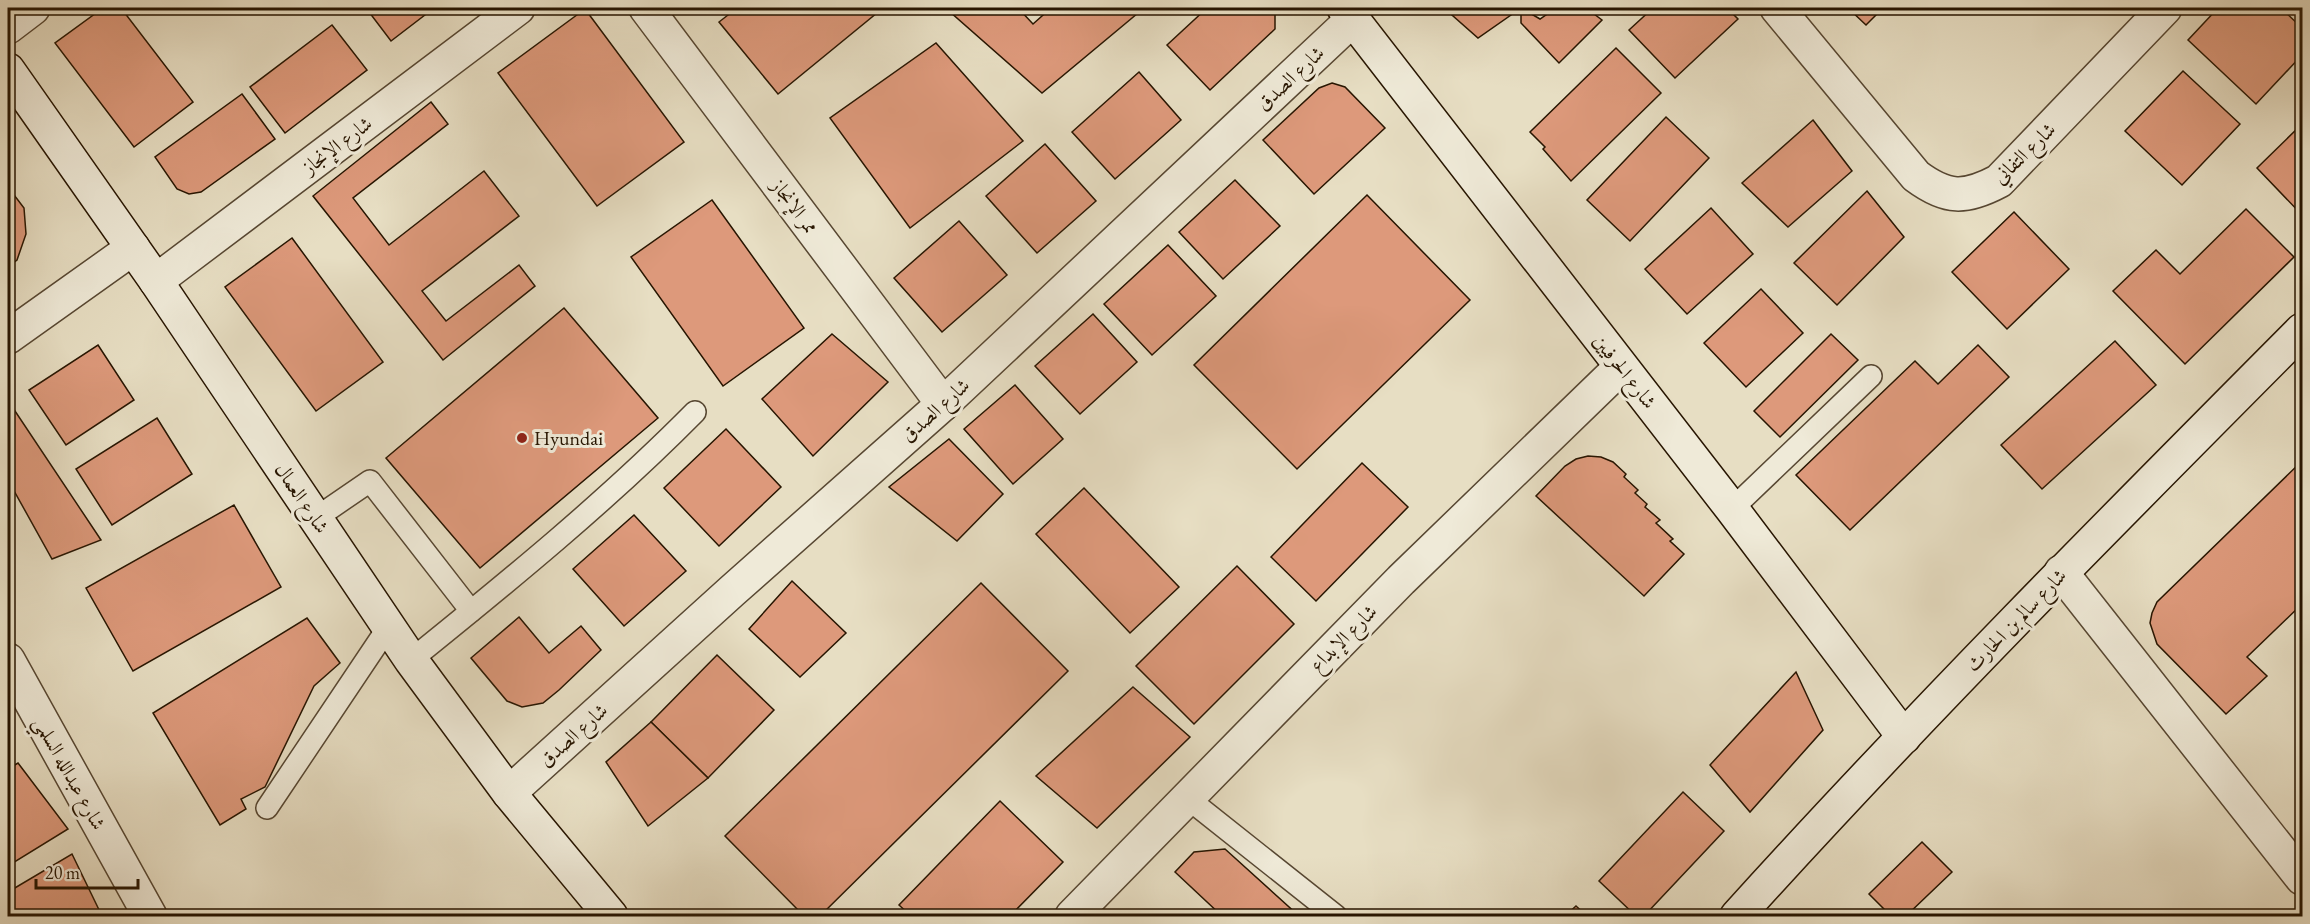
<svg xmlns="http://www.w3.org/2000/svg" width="2310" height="924" viewBox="0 0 2310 924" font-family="'EB Garamond',Amiri,serif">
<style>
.building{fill:#dd997b;stroke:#271501;stroke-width:1.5}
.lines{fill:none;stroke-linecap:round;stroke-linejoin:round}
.lane-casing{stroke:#574732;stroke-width:24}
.street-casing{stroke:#574732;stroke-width:36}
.secondary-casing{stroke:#271501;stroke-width:36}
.lane{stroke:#efead8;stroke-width:21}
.street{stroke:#efead8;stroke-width:33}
.secondary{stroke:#efead8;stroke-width:33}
.poi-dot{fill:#8f2418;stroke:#efead8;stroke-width:2}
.labels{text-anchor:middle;stroke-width:6;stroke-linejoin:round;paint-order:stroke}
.street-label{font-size:20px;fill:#271501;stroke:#efead8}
.poi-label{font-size:20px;fill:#271501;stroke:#efead8;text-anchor:start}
</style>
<rect width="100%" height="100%" fill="#e7dec3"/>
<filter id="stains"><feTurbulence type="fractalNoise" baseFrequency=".00333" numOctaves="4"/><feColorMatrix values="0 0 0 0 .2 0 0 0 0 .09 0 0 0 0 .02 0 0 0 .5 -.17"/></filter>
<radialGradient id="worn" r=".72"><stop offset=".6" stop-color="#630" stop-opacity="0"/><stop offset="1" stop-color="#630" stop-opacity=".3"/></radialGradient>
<g class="building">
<path d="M103,8h18l72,94 -59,45 -79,-104z"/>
<path d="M366,8h68l-43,33z"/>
<path d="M737,8h146l-105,86 -59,-72z"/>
<path d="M953,8h65l15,16 18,-16h93l-102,85 -93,-82z"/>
<path d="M1207,8h68v21l-65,61 -43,-45z"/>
<path d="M1444,8h77l-43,30z"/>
<path d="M1521,8l19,11 16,-11h30l16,12 -43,43 -38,-40z"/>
<path d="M1653,8h74l11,11 -63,59 -46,-48z"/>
<path d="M1848,8h35l-17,17z"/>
<path d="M2218,8h63l21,20v27l-46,49 -68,-64z"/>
<path d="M585,9l99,133 -87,64 -99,-133z"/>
<path d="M332,25l35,45 -82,63 -35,-46z"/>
<path d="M936,43l87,98 -113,87 -80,-110z"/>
<path d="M1616,48l45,45 -90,88 -28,-32 2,-2 -15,-15z"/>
<path d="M2183,71l57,53 -58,61 -57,-54z"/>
<path d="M1139,72l42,48 -66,59 -43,-47z"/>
<path d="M1332,83l13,4 40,41 -71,66 -51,-54 56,-52z"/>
<path d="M242,94l33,45 -74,53 -12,2 -12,-5 -22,-32z"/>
<path d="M431,102l17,22 -95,74 36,47 95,-74 35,45 -97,75 24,30 73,-56 16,21 -92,74 -130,-164z"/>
<path d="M1666,117l43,41 -79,83 -43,-41z"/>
<path d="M1813,120l39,51 -64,56 -46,-44z"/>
<path d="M2302,124v91l-45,-47z"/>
<path d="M1045,144l51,57 -59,52 -51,-57z"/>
<path d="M1235,180l45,46 -57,53 -44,-47z"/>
<path d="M8,187l16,21 2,26 -9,26 -9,7z"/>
<path d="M1867,191l37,46 -67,68 -43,-42z"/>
<path d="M1367,195l103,105 -173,169 -103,-104z"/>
<path d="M712,200l92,128 -81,58 -92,-129z"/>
<path d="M1711,208l42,46 -66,60 -42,-45z"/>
<path d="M2246,209l48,48 -109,107 -72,-73 43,-41 24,24z"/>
<path d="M2014,212l55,57 -62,60 -55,-57z"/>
<path d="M959,221l48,54 -65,57 -48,-54z"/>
<path d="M292,238l91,124 -67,49 -91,-124z"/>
<path d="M1168,245l48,51 -64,59 -48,-51z"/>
<path d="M1761,289l42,44 -57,54 -42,-44z"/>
<path d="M564,308l94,110 -178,150 -94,-110z"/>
<path d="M1093,314l44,48 -57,52 -45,-48z"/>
<path d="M832,334l56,48 -75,74 -51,-57z"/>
<path d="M1831,334l27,26 -78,77 -26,-26z"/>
<path d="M2115,341l41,44 -114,104 -41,-44z"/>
<path d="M98,345l36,55 -68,45 -37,-55z"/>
<path d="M1978,345l31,32 -159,153 -54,-55 119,-114 23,23z"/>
<path d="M1015,385l48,54 -50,45 -49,-55z"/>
<path d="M9,402l92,138 -49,19 -44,-79z"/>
<path d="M157,418l35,56 -80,51 -36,-56z"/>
<path d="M726,429l55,58 -62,59 -55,-58z"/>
<path d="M949,439l54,55 -46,47 -68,-54z"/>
<path d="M1588,456l13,1 12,5 13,12 -2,3 14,13 -3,3 12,11 -2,3 15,13 -4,3 17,16 -3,2 14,13 -40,42 -108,-100 29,-30 11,-7z"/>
<path d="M2302,461v143l-55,53 20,19 -41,38 -69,-70 -7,-21 2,-10 5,-11z"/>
<path d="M1362,463l46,44 -92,94 -45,-44z"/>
<path d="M1084,488l95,99 -49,46 -94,-99z"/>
<path d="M234,505l47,82 -148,84 -47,-83z"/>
<path d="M634,515l52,56 -62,55 -51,-57z"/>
<path d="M1237,566l57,58 -100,100 -58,-58z"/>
<path d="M792,581l54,52 -46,44 -51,-48z"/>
<path d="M981,583l87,88 -248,245h-16l-79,-80z"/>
<path d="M519,617l30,36 32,-27 20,24 -42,40 -16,13 -21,4 -15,-6 -36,-43z"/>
<path d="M307,618l33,45 -26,23 -49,101 -24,12 5,10 -26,16 -67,-112z"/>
<path d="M717,655l57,55 -66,68 -57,-56z"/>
<path d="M1796,672l27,58 -73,82 -40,-47z"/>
<path d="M1133,687l57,50 -93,91 -61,-52z"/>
<path d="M651,722l57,56 -60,48 -42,-64z"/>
<path d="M18,763l50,66 -60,37v-97z"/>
<path d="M1683,792l41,39 -80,85h-8l-37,-35z"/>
<path d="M1000,801l63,61 -53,54h-99l-12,-11z"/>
<path d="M1922,842l30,30 -46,44h-15l-22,-22z"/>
<path d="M1225,849l74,67h-77l-47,-44 19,-20z"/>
<path d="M72,854l30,62h-94v-24z"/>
<path d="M1576,906l11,10h-22z"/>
</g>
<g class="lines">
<g class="lane-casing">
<g id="lane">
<path d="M1732,509l139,-133"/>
<path d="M316,518l54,-37 101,130"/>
<path d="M411,660c98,-79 196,-159 284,-248"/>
<path d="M1186,797l150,119"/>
<path d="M267,808l122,-182"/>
</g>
</g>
<g class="street-casing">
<g id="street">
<path d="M646,8l297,396"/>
<path d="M1777,8l139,168c31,23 49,23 83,5l166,-173"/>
<path d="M8,27l25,-19"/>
<path d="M156,281l362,-273"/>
<path d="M8,337l125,-89"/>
<path d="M2061,572l241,306"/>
<path d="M8,660l142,256"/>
<path d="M509,793l223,-202 211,-187 410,-385"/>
<path d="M1072,916l329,-336 220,-213"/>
</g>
</g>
<g class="secondary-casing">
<g id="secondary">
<path d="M1344,8l388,501 172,228"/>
<path d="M8,70l148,211 255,379 98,133 102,123"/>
<path d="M1737,916c182,-201 374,-394 565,-586"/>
</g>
</g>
<use href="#lane" class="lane"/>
<use href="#street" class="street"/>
<use href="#secondary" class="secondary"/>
</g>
<circle class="poi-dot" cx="522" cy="438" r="6"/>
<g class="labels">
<g class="street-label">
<text transform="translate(1290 78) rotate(-43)" y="7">شارع الصدق</text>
<text transform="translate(337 145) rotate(-37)" y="7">شارع الإنجاز</text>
<text transform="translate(2024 153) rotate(-44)" y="7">شارع التفاني</text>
<text transform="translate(795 206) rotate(53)" y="7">ممر الإنجاز</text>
<text transform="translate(1625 371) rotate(52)" y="7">شارع الحرفيين</text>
<text transform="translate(935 410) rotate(-42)" y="7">شارع الصدق</text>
<text transform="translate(302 498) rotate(56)" y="7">شارع العمال</text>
<text transform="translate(2016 620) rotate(-46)" y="7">شارع سالم بن الحارث</text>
<text transform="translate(1343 638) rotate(-45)" y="7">شارع الإبداع</text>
<text transform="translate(573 735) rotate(-42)" y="7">شارع الصدق</text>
<text transform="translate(70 773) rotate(61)" y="7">شارع عبدالله السلمي</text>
</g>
<g class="poi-label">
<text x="534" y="445">Hyundai</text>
</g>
</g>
<rect width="2310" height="924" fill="none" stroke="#e7dec3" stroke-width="30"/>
<rect x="9" y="9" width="2292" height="906" fill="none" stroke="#271501" stroke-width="3"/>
<rect x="15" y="15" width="2280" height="894" fill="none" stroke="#271501" stroke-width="1.5"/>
<path d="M36 879v9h102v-9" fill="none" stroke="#271501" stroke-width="3"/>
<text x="45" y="879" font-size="18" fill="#271501" stroke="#efead8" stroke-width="4.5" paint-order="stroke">20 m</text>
<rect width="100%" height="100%" filter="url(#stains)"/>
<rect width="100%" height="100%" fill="url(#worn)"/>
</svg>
